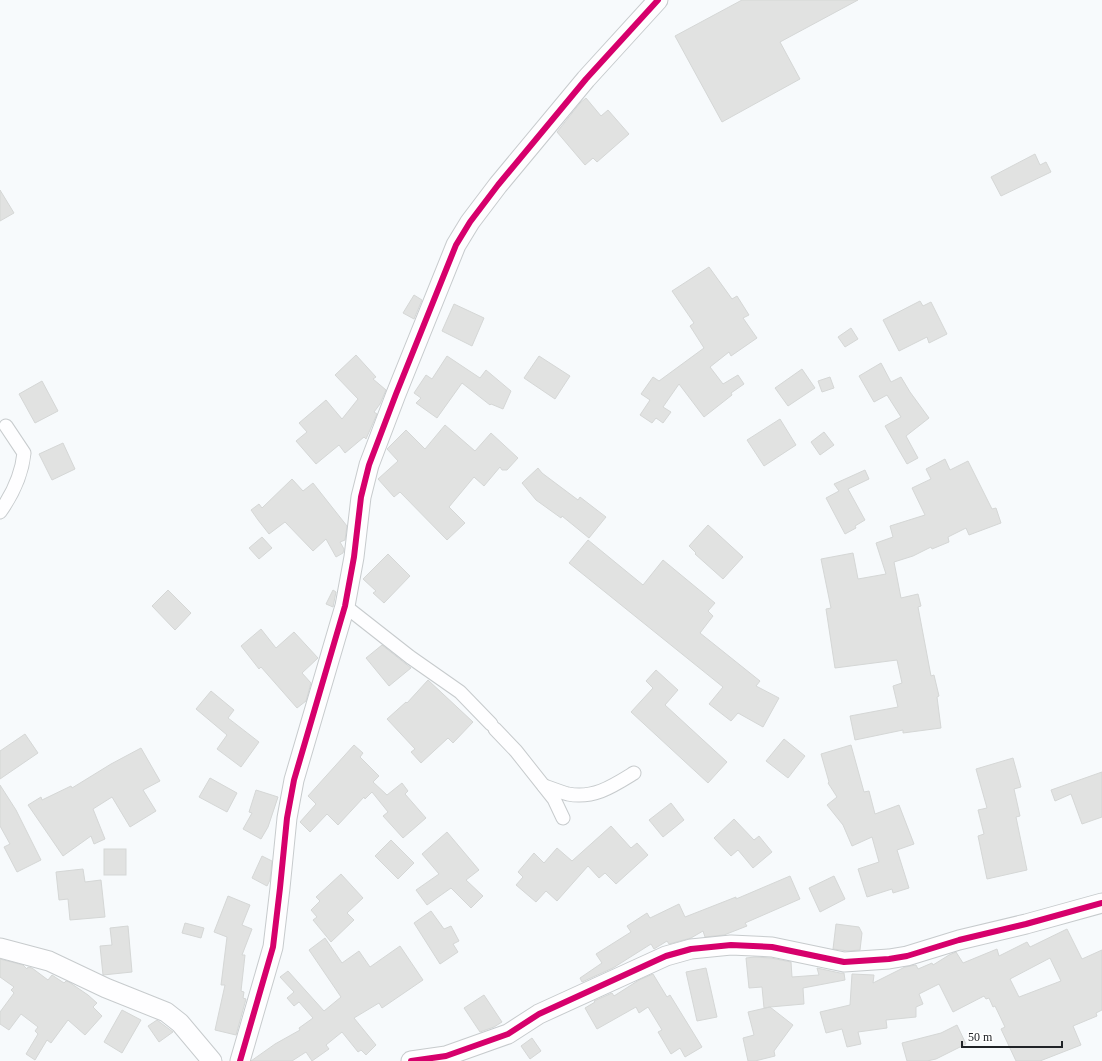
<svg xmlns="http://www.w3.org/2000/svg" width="1102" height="1061" viewBox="0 0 1102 1061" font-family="'Times New Roman',serif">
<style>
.building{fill:#e1e2e1;stroke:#d5d7d6;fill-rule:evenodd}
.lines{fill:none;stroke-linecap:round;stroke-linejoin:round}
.street-casing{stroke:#c7cbcd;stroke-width:15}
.secondary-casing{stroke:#c7cbcd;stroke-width:21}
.street{stroke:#fefeff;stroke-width:13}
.secondary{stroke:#fefeff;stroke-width:19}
.cycleway-casing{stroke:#fff;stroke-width:8}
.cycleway{stroke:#d6006c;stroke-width:6}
</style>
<rect width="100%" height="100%" fill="#f7fafc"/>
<g class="building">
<path d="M742,0h116l-78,42 20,37 -78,43 -47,-86z"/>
<path d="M586,98l15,18 7,-6 21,24 -32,28 -4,-4 -8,7 -28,-33 23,-29z"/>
<path d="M1035,154l5,11 6,-3 5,10 -50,24 -10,-19z"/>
<path d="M0,190l14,23 -14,8z"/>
<path d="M709,267l23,32 5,-3 12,19 -6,3 14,20 -26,18 -2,-4 -19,15 13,17 15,-9 6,9 -13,9 1,2 -28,22 -25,-33 -16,23 8,5 -8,11 -7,-5 -4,5 -12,-8 10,-15 -9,-6 12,-17 6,4 45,-33 -14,-22 4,-3 -22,-32z"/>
<path d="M414,295l8,5 -8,19 -11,-6z"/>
<path d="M920,301l3,5 8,-4 16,32 -18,9 -2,-6 -28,14 -16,-31z"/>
<path d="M454,304l30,14 -12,28 -30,-15z"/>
<path d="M851,328l7,11 -13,8 -7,-10z"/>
<path d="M356,355l20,22 -3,2 13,11 -6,14 -6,8 3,2 -11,25 -2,-2 -19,16 -6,-8 -23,19 -20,-23 11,-9 -8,-9 27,-23 16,19 16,-20 -23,-24z"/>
<path d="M447,356l33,22 6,-8 25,21 -8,18 -12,-5 -1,1 -28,-22 -25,35 -21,-15 5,-5 -7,-5 12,-18 6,4z"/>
<path d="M539,356l31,20 -15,23 -31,-21z"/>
<path d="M881,363l10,19 10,-5 9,15 19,26 -23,18 12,22 -11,6 -22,-38 16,-9 -14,-22 -13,7 -15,-26z"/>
<path d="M802,369l13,19 -27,18 -13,-18z"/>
<path d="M830,377l4,11 -12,4 -4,-11z"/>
<path d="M42,381l16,30 -23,12 -16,-29z"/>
<path d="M780,419l16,26 -32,21 -17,-26z"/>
<path d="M445,425l30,26 16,-18 27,25 -11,12h-5l-2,-3 -16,19 -10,-9 -25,30 16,16 -18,17 -47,-48 -6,5 -16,-18 20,-18 -11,-12 19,-19 19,19z"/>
<path d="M824,432l10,13 -14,10 -9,-13z"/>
<path d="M63,443l12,26 -23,11 -13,-26z"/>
<path d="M945,459l5,11 18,-9 24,48 4,-1 5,15 -32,12 -3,-7 -18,9 1,5 -17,7 -1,-2 -18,9 -19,6 7,36 17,-4 3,12 -3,1 13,69 3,-1 5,21 -2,1 4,31 -38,5v-3l-48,10 -5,-24 48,-9 -5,-21 9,-3 -5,-23 -62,8 -9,-59 5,-1 -10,-49 32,-6 5,26 28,-5 -10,-31 17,-6 -3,-11 35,-11 -13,-27 19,-9 -5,-10z"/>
<path d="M538,468l4,5 36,27 2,-3 26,20 -17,21 -27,-22 -1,2 -25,-18 -14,-17z"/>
<path d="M865,470l4,9 -21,10 17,31 -10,6 1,2 -11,6 -19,-36 13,-7 -5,-7z"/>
<path d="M292,479l11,12 10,-8 34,43 -2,14 -5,2 4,7 -1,4 -7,4 -10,-18 -13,12 -28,-29 -16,12 -11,-14 -7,-10 8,-6 3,4z"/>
<path d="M708,525l35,32 -20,22 -28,-25 1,-1 -7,-7z"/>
<path d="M262,537l10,11 -13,11 -10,-11z"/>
<path d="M588,540l55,45 20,-25 52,43 -7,8 5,5 -13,17 60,48 -4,5 23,12 -16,29 -25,-14 -7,8 -22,-17 14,-17 -154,-124z"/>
<path d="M388,554l22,22 -26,27 -11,-10 3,-2 -13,-12z"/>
<path d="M168,590l23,23 -16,17 -23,-24z"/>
<path d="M333,590l3,2 -3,15 -7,-3z"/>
<path d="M261,629l15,19 18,-16 24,26 -16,15 9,10 -5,18 -9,7 -36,-41 -2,2 -18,-23z"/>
<path d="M382,645l29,23 -22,18 -23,-28z"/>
<path d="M656,670l22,20 -13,15 62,57 -19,21 -77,-71 22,-24 -7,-7z"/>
<path d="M428,680l45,42 -20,21 -5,-5 -27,25 -10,-11 4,-3 -28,-30 19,-17 1,1z"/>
<path d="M211,691l23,19 -6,8 31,24 -18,25 -24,-18 10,-14 -31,-26z"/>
<path d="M25,734l13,19 -38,26v-28z"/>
<path d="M784,739l21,17 -17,22 -22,-17z"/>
<path d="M354,745l9,8 -3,4 19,19 -6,6 14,13 15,-12 6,8 -3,3 21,24 -23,20 -20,-22 5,-4 -16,-20 -7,7 -1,-2 -26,28 -11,-11 -17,18 -10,-10 16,-18 -8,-8z"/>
<path d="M851,745l13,47 5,-1 6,23 24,-9 15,39 -17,6 12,38 -16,5 -1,-4 -25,8 -9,-28 21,-7 -7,-25 -20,9 -9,-21 -16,-20 10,-8 -9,-14 1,-1 -8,-28z"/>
<path d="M141,748l19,33 -17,9 13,21 -26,16 -18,-30 -19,12 12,30 -11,5 -3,-8 -28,20 -35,-51 13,-8 1,3 29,-14 1,2 39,-24z"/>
<path d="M1013,758l8,29 -7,2 6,27 -4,1 11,53 -40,9 -9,-43 6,-2 -6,-24 9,-2 -11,-39z"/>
<path d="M1102,772v45l-20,7 -11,-30 -16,7 -4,-11z"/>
<path d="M210,778l27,15 -10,19 -28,-15z"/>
<path d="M0,785l16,25 25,50 -24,12 -13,-25 6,-3 -10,-18z"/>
<path d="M256,790l22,7 -10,30 -7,12 -18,-10 9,-16 -3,-1z"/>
<path d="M671,803l13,17 -21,17 -14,-17z"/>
<path d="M734,819l20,21 5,-4 13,16 -19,16 -15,-18 -7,6 -17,-18z"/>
<path d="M611,826l20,22 6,-5 11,12 -32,29 -11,-11 -6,5 -11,-12 -31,35 -11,-10 -10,11 -20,-17 7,-8 -5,-5 16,-19 10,10 13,-15 15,13z"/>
<path d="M447,832l32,38 -13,10 17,16 -12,12 -20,-20 -24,17 -11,-15 23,-16 -17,-20z"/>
<path d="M391,840l23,23 -16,16 -23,-23z"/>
<rect x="104" y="849" width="22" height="26"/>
<path d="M262,856l10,5 -2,19 -3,6 -15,-8z"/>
<path d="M83,869l2,13 16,-2 4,37 -35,3 -2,-21 -9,1 -3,-28z"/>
<path d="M341,874l22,24 -16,15 7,7 -23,22 -18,-22 4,-3 -6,-7 9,-9 -4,-4z"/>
<path d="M790,876l10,23 -55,24 2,3 -23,9 -19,2 -2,-6 -12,7 -22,6 -2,-3 -13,8 -3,-5 -38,24 -31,14 -2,-4 22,-15 -6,-9 35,-22 -4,-6 20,-13 3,5 29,-14 6,13 51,-20v2z"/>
<path d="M834,876l11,23 -25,13 -11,-24z"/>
<path d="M228,896l22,9 -8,20 10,4 -10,26h3l-4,36 3,1 -1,6 3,1 -10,36 -21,-5 10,-45h-4l6,-48 -13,-5z"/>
<path d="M431,911l13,18 7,-3 8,15 -6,3 5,8 -18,12 -26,-41z"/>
<path d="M185,923l19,5 -3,10 -19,-5z"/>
<path d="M836,924l23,3 3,6 -2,17 -12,1 -15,-2z"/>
<path d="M128,926l4,46 -29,3 -3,-29 12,-1 -2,-17z"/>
<path d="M1067,929l15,30 20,-9v60l-6,3 1,3 -24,10 8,19 -41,16h-24l-15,-32 4,-2 -10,-21 -2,1 -4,-9 -3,1 -2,-3 -31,16 -14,-28 -20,10 4,10 -7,3v10l-30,3 1,8 -29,4 3,12 -14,3 -5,-18 -16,4 -6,-21 30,-7 2,-31 22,1 -1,8 32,-16 11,-2 2,4 14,-6 1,2 16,-10 7,-3 7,11 34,-14 2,7 28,-14 3,5zM1050,958l11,23 -42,16 -9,-18z"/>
<path d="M325,938l17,25 17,-12 11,16 30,-21 23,34 -41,28 -3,-5 -25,15 22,27 -10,10 -5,-5 -3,2 -16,-20 -16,13 3,4 -17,12 -6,-9 -14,9h-41l24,-17 25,-14 -1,-2 14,-10 -14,-16 -5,4 -7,-8 7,-6 -14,-15 8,-6 36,40 17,-14 -32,-47z"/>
<path d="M755,957l16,1 20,4 1,15 27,-2 -2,-7 23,5h4l1,7 -42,8 1,16 -34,3 23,18 -19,26 1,5 -20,5h-7l-5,-23 11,-3 -6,-23 22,-5 -6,1 -2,-21 -13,1 -3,-30z"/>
<path d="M0,959l23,6 4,4 1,-2 4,1 16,12 4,-5 12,8 2,-2 3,1 19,13 9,8 -4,4 9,9 -17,19 -17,-15 -17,23 -4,-3 -12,20 -9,-6 12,-20 -3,-3 3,-4 -17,-13 -12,16 -9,-6v-12l14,-19 -3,-3 3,-3 -14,-10z"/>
<path d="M706,968l11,49 -20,4 -11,-49z"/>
<path d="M653,974l14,23 3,-2 32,52 -17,10 -5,-9 -9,6 -13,-22 4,-2 -14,-23 -9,6 -3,-6 -39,22 -12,-21 10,-6 -1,-1 18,-8 2,3 25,-16z"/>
<path d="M484,995l18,27 -8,5 -14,5 -16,-24z"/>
<path d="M122,1010l19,10 -19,33 -18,-11z"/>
<path d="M157,1020l16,12 -14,10 -11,-16z"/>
<path d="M957,1025l9,19 -30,15 -9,2h-20l-5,-18 39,-10z"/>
<path d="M532,1038l9,13 -11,8 -9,-13z"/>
</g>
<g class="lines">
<g class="street-casing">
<g id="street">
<path d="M0,512c12,-17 22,-39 24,-59l-18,-27"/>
<path d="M345,606l65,51 50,35 31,32"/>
<path d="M495,729l21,22 38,48 9,19"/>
<path d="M544,786c7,2 16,6 24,8 26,5 45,-8 66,-21"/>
</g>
</g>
<g class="secondary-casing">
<g id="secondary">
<path d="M0,948l49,13 57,27 60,24 14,11 32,38"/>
<path d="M240,1061l33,-114 7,-59 7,-70 7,-38 51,-174 9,-49 7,-60 8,-32 27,-71 60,-149 14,-23 28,-37 88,-106 72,-79"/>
<path d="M411,1061l35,-5 62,-22 31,-20 127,-58 25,-7 40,-4 41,2 72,15 45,-3 18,-3 52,-16 67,-16 76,-21"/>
</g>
</g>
<use href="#street" class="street"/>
<use href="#secondary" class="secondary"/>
<g class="cycleway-casing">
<g id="cycleway">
<path d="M240,1061l33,-114 7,-59 7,-70 7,-38 51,-174 9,-49 7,-60 8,-32 27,-71 60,-149 14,-23 28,-37 88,-106 72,-79"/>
<path d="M411,1061l35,-5 62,-22 31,-20 127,-58 25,-7 40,-4 41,2 72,15 45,-3 18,-3 52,-16 67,-16 76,-21"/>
</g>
</g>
<use href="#cycleway" class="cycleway"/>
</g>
<path d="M962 1041v6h100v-6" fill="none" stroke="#202327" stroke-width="2"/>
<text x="968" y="1041" font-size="12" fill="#202327" stroke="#ffffff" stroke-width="3" paint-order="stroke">50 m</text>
</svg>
